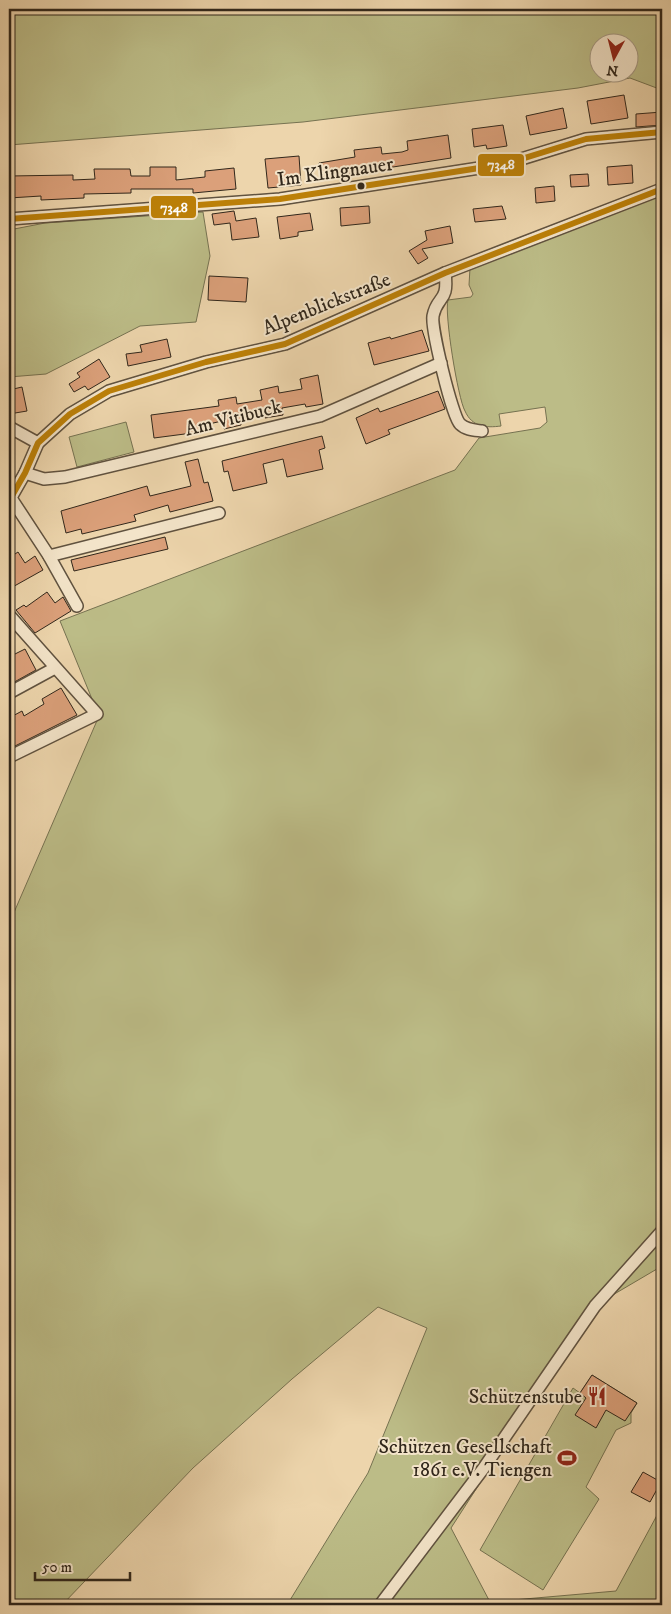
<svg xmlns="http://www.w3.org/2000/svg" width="671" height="1614" viewBox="0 0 671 1614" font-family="'IM FELL DW Pica',serif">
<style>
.green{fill:#bcbc87;stroke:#767251;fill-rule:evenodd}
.building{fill:#dba07a;stroke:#31271b}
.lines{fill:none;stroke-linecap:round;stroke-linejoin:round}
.minor-casing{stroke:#60523f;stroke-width:14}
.minor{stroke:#f3e4c9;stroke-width:11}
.bus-1-casing{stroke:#f3e4c9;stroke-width:10}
.bus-1{stroke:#bc8008;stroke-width:6}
.bus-dot{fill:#31271b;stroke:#f3e4c9;stroke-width:2}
.labels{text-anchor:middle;stroke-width:4;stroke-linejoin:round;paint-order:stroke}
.street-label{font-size:20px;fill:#31271b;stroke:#f3e4c9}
.poi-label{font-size:20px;fill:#31271b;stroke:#f3e4c9;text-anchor:end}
.line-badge{stroke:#f3e4c9;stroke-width:2}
.badge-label{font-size:14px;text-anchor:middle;font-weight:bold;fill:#fff}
</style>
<rect width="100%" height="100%" fill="#edd5ac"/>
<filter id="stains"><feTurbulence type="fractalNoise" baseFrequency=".004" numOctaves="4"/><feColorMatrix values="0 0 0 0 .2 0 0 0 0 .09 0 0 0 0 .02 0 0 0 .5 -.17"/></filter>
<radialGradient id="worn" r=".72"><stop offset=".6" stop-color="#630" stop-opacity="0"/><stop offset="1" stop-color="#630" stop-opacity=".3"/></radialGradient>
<g class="green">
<path d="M9,9h653v81l-32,-12 -52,10 -275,34 -294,23zM598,42h30v30h-30z"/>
<path d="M662,195v1071l-68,40 -143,222 39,74 126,-11 46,-85v96l-2,3h-373l81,-132 59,-145 -49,-21 -86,72 -99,89 -131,137h-53v-681l90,-208 -39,-95 395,-151 24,-32 61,-10 7,-6 -2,-15 -46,7 2,12c-15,2 -29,1 -36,-15 -7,-12 -21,-98 -17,-111l23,-3 2,-3 -4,-9 1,-17z"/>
<path d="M203,212l7,44 -14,66 -56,4 -94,48 -37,3v-147l36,-7z"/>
<path d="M126,422l8,30 -57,15 -8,-30z"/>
<path d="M592,1375l45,28 -6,10v10l-15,7 -30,57 13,12 -56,91 -63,-40 93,-162 7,5z"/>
</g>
<g class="building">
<path d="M624,95l4,23 -37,6 -4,-23z"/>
<path d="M563,108l4,20 -37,7 -4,-19z"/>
<path d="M662,112v13l-26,2v-13z"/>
<path d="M503,125l4,21 -20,3 -1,-4 -12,2 -2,-18z"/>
<path d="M448,135l3,23 -129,20 -3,-15 36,-6 -1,-7 27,-3 1,7 20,-2 6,-2 -1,-9z"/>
<path d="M299,156l2,29 -33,3 -3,-29z"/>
<path d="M632,165l1,18 -25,2 -1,-18z"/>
<path d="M150,167h26v13l29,-3v-6l29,-3 2,21 -43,4v-4h-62v4l-47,1v4l-43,2v-4l-32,2v-22l64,-1v5l22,-1 -1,-10h36l1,7h19z"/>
<path d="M588,174l1,12 -18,1 -1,-12z"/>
<path d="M554,186l1,15 -19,2 -1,-15z"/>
<path d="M369,206l1,17 -29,3 -1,-18z"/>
<path d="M502,206l4,13 -31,3 -2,-13z"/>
<path d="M234,211l2,10 20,-3 3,19 -27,3 -2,-17 -16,2 -2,-11z"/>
<path d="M310,213l3,17 -15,2v4l-18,3 -3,-22z"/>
<path d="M450,226l3,17 -31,6 6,9 -10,6 -9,-13 18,-11 -2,-9z"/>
<path d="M209,276l39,2 -2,24 -38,-2z"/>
<path d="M422,330l7,21 -55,14 -6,-22 22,-6 1,2z"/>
<path d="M167,339l4,18 -43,9 -2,-12 16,-2 -2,-7z"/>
<path d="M99,359l11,18 -22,13 -3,-4 -11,6 -5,-8 11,-7 -3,-4z"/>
<path d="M318,375l5,29 -17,3 -1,-3 -23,4 1,7 -18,3v-3l-25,4 1,6 -17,4 -2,-8 -22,5v6l-46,6 -3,-23 68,-9 -1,-6 18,-3 1,7 25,-4 -2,-10 18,-4 1,7 23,-4 -2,-10z"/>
<path d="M22,387l5,24 -18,3v-24z"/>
<path d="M438,391l7,18 -57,21 2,4 -24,10 -10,-26 22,-10 2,4z"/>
<path d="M322,436l3,12 -6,2 4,19 -36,8 -4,-18 -20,5 4,19 -34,8 -5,-20 -4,1 -2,-11z"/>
<path d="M198,459l6,24 4,-1 5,19 -43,11 -2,-7 -34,10 2,6 -54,13 -1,-5 -15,4 -5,-22 86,-25 3,10 41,-10 -6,-24z"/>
<path d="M165,537l3,12 -94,22 -3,-11z"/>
<path d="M18,552l7,11 10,-7 8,14 -34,19v-21l4,-2 -4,-8z"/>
<path d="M47,592l8,11 8,-6 8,14 -36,22 -19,-23 8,-5 2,2z"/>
<path d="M25,649l11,21 -27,15v-28z"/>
<path d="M61,688l16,27 -68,34v-31l13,-7 2,5 20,-12 -2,-5z"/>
<path d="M592,1375l45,28 -12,18 -19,-11 -10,18 -21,-13 11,-17 -6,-5z"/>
<path d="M643,1472l18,10 -11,20 -19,-10z"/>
</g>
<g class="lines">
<g class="minor-casing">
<g id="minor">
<path d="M9,219l271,-20 225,-35 81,-25 76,-7"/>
<path d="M445,273c4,30 -8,22 -12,43 -2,12 19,100 27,108 6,6 14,6 22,7"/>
<path d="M9,427l29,16"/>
<path d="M25,473l19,6 21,-2 255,-61 121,-53"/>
<path d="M11,498l38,58 28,50"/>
<path d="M9,501l16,-28 13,-30 32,-29 39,-23 97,-29 79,-18 160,-71 217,-84"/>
<path d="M49,556l170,-43"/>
<path d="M9,615l88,99 -88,43"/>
<path d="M9,693l46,-25"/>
<path d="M380,1605l103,-136 112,-163 67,-75"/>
</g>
</g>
<use href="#minor" class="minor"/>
<g class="bus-1-casing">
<g id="bus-1">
<path d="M9,219l271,-20 225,-35 81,-25 76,-7"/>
<path d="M9,501l16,-28 13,-30 32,-29 39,-23 97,-29 79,-18 160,-71 217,-84"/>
</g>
</g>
<use href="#bus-1" class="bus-1"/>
</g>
<defs>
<g id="restaurant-bare" transform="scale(1.5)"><path d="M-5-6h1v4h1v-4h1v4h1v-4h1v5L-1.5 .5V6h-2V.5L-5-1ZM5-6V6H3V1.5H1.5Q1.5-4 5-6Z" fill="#8f2418" stroke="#f3e4c9" stroke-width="2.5" paint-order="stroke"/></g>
<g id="stadium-bare" transform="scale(1.5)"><path d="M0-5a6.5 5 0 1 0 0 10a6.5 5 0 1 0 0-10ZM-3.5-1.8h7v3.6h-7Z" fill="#8f2418" stroke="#f3e4c9" stroke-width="2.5" paint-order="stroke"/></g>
</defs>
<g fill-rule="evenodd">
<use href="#restaurant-bare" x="597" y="1396"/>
<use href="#stadium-bare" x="567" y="1458"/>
</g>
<circle class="bus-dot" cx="361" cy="186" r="4.5"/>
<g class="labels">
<g class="street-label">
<text transform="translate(335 171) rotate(-8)" y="7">Im Klingnauer</text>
<text transform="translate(326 303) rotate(-22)" y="7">Alpenblickstraße</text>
<text transform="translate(233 417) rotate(-14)" y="7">Am Vitibuck</text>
</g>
<g class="poi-label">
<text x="582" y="1403">Schützenstube</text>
<text x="552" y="1453">Schützen Gesellschaft<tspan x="552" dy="23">1861 e.V. Tiengen</tspan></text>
</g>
</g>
<g class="line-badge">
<rect x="477" y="153" width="48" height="24" rx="5" fill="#bc8008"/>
<rect x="150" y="195" width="47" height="24" rx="5" fill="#bc8008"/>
</g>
<g class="badge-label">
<text x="501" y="169">7348</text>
<text x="174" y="212">7348</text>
</g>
<rect width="671" height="1614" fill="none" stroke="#edd5ac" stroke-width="30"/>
<rect x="10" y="10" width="651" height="1594" fill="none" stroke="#31271b" stroke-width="2.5"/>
<rect x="15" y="15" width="641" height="1584" fill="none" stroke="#31271b"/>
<g transform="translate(614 58) rotate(187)"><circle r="24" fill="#f3e4c9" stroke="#a59883"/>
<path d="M0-4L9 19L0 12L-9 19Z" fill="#8f2418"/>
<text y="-8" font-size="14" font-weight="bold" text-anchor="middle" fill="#31271b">N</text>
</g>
<path d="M35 1572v8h95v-8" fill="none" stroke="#31271b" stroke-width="2.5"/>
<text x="42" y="1572" font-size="15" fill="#31271b" stroke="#f3e4c9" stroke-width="4" paint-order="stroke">50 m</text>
<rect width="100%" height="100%" filter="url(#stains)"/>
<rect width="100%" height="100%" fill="url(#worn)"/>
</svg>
